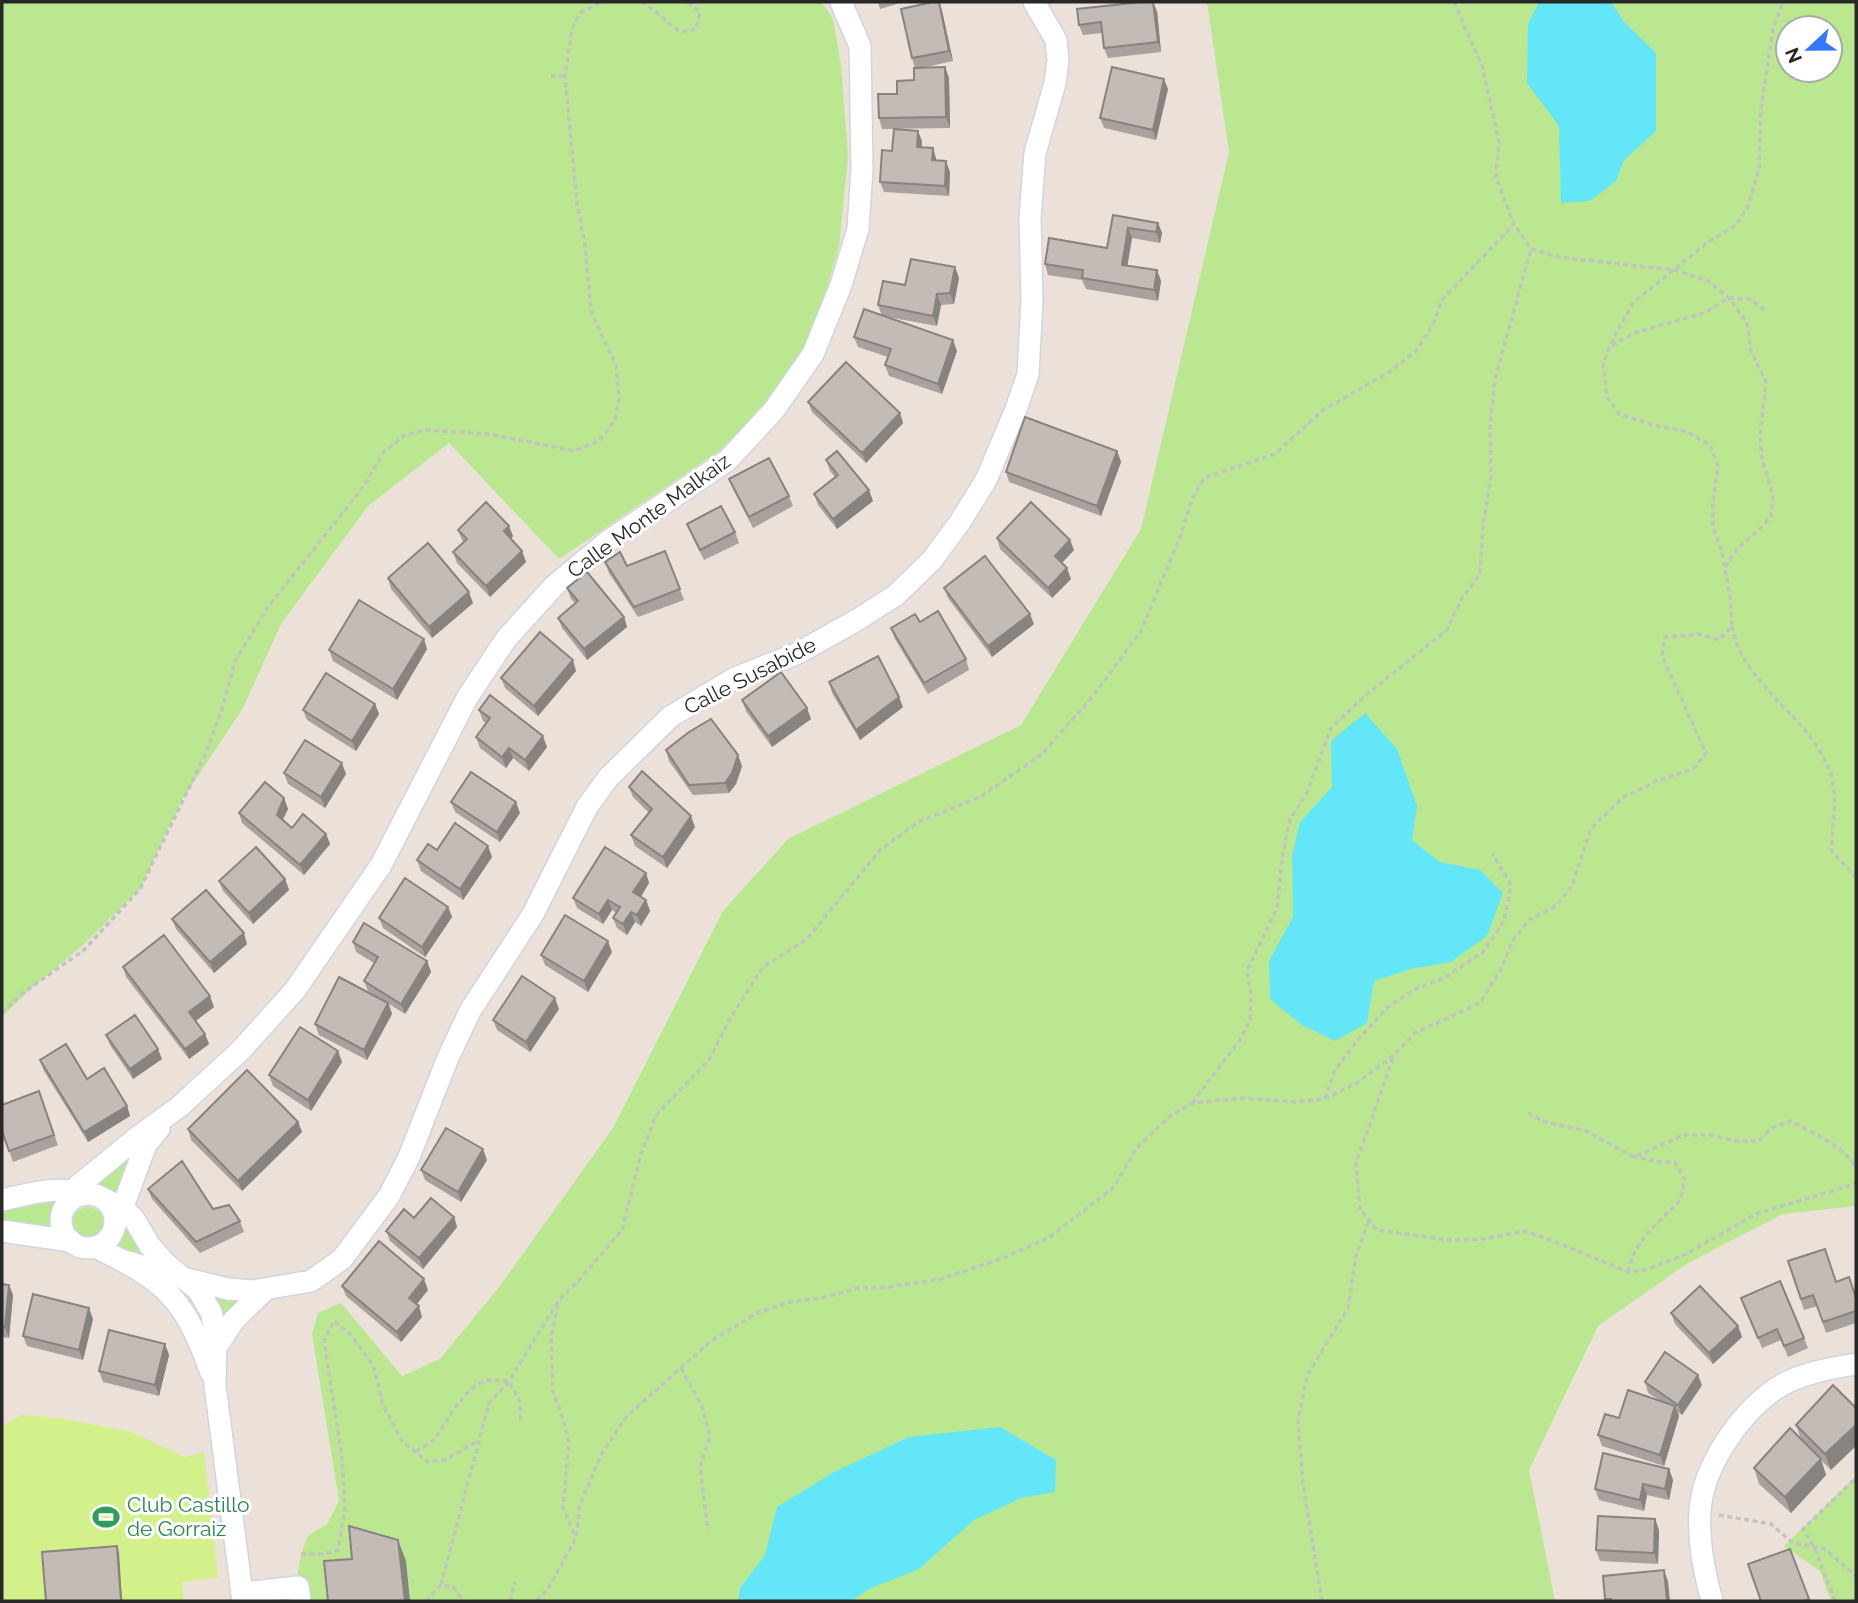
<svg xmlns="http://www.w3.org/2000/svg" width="1858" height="1603" viewBox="0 0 1858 1603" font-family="Raleway,sans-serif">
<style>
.green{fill:#bbe791;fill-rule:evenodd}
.pitch{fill:#d4f08b}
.water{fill:#63e6f7}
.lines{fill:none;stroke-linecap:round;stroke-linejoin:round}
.minor-casing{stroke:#ced5e3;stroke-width:24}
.path{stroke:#c3c3c3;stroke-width:3.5;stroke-dasharray:5 3.5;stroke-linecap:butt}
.minor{stroke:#fff;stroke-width:21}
.wall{fill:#a8a19d}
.shaded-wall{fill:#88837f}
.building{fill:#c3bbb6;stroke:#88837f;stroke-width:2}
.labels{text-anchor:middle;stroke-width:6;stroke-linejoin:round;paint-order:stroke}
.street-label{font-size:21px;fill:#282828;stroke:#fff}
.leisure-label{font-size:21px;fill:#27864d;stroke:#fff;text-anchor:start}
</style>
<rect width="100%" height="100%" fill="#ece1d9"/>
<g class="green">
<path d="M2,2h820l11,17 8,46 7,91 -9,91 -28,93 -41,60 -51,51 -160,108 -110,-116 -81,63 -87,118 -38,84 -61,92 -42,89 -59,58 -46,38 -33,32z"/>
<path d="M1207,2h649v1204l-73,8 -95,49 -90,63 -69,144 26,131h-1253l-4,-29 3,-18 7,-18 19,-12 12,-23 -27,-167 6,-21 23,-10 61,73 38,-17 60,-73 113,-158 110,-217 65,-72 233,-114 120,-196 88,-377zM1788,28h42v42h-42z"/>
<path d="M123,1158l5,1 3,6 -12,32 -24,-13z"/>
<path d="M58,1197l-7,15 -1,18 -48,-7v-14z"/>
<circle cx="88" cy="1223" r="16"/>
<path d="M126,1228l27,36 -38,-15 10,-15z"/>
<path d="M213,1294l32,7 -24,26z"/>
<path d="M1856,1476v125h-25l-11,-30 -36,-25z"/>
</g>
<path class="pitch" d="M22,1415l37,3 73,14 53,25 19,-5 14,125 -36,5 2,19h-182v-175z"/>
<g class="water">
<path d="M1539,2h72l13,20 32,31v78l-32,29 -8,21 -26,20 -29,2 -2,-77 -32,-43 1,-59z"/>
<path d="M1365,713l32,36 20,57 -5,34 28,22 40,8 23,23 -16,43 -36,26 -40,7 -37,12 -7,42 -32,18 -33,-16 -32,-26 -1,-38 24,-44 -1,-61 8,-34 32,-35 -1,-46z"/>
<path d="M1000,1427l56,33 -1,32 -34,6 -47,22 -55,49 -50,20 -18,12h-113l2,-13 25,-33 12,-48 57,-35 75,-35z"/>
</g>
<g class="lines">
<g class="minor-casing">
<g id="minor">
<circle cx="88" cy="1221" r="27"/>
<path d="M98,1196l26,13 10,10 16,27 16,18 32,26 13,22 5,21 -1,52 28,216"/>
<path d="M2,1200c26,-5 56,-16 81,-5"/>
<path d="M70,1201l3,-11 66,-54 40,-29 62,-57 54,-60 86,-125 86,-167 39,-59 48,-53 53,-44 121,-82 46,-50 39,-56 28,-69 17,-56 4,-60 -2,-123 -19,-44"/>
<path d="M118,1220l28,-76 13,-15"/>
<path d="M2,1231l69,10"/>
<path d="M95,1247c71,34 90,52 116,126"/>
<path d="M125,1261l62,18 41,10 25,2 58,-10 31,-22 47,-63 20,-39 38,-97 23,-49 63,-97 54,-107 21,-29 62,-61 65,-39 61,-24 61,-34 39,-25 36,-35 28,-38 26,-42 30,-71 12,-35 4,-74 -2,-82 5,-65 20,-70 3,-22 -2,-21 -22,-38"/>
<path d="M217,1346l17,-26 31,-30"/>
<path d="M242,1593l56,-6 2,14"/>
<path d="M1712,1601c-8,-30 -14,-59 -12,-90 3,-45 39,-96 74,-121 22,-16 57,-22 82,-26"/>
</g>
</g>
<g class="path">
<path d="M641,2c16,8 25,21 40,30l15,-3 4,-17 -13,-10"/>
<path d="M1454,2l28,64 17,76 -3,35 18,47 17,25 28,8 115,13 34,11 21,17 18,25 4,28 15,31 -6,53 2,24 11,35 -2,22 -10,12 -22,19 -14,20"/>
<path d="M551,76h14"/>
<path d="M1612,346l22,-13 70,-20 25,-15 21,1 16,12"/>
<path d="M1732,626c2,8 4,18 8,25 22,45 73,73 90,121 9,26 1,53 2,80l24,25"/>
<path d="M2,1013l18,-18 64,-45 56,-61 64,-132 17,-44 14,-52 33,-54 95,-120 21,-35 21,-17 21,-5 63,4 85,17 25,-10 16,-21 4,-22 -3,-33 -25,-53 -6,-67 -8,-42 -12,-127 7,-47 8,-16 22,-11"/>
<path d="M1393,1058l-37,105 4,46 17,21 71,10 36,-1 40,-8 27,9 77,32 20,-3 38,-15 72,-41 98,-29"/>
<path d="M1325,1099l10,-29 22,-29 31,-34 26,-17 32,-13 37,-25 21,-31 7,-36 -19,-32"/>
<path d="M1192,1103l48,-63 10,-20 1,-25 -4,-24 30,-63 5,-49 8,-40 16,-24 25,-67 35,-33 81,-65 14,-30 19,-26 3,-50 8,-47 -1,-50 5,-48 36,-130"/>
<path d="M1528,1113l17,9 41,9 48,26 50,-22h26l26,6h22l14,-13 18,-7c23,12 52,24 66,46"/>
<path d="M1628,1272l5,-17 11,-18 36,-37 5,-20 -10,-18h-14l-27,-5"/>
<path d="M558,1305l-7,32 2,55 9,24 7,26 -6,65 12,29"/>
<path d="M681,1368l21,38 8,31 -10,29 8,65"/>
<path d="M416,1451l17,-10 24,-36 15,-17 13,-8 24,1 11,21 1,21"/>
<path d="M1719,1515l52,9 22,19 32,6 31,27"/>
<path d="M301,1554h23l14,-4 7,-42 -3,-50 -18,-117 10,-20 17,14 22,30 10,40 19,36 26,21 17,-2 32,-19"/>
<path d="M441,1585l48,-182 20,-22 50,-81 23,-23 40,-47 19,-76 15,-39 53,-55 22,-43 32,-50 44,-28 73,-89 38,-28 62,-25 61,-42 53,-60 47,-64 39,-94 13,-40 11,-19 71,-24 48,-44 65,-37 28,-22 17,-27 9,-24 72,-76"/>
<path d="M426,1601l15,-16 12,2 11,14"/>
<path d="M510,1601l5,-19"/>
<path d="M537,1601l12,-14 27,-49 4,-33 21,-50 25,-38 85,-76 46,-28 33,-11 32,-4 37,-10 30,-1 52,-8 62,-21 47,-21 64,-50 22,-38 34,-33 22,-13 53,-5 50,4 30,-3 32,-16 36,-27 22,-23 65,-30 21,-34 12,-29 16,-20 27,-14 16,-20 19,-58 33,-31 33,-16 36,-12 13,-16 -44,-97 3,-19 34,-3 20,6 13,-14 -2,-30 -9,-48 -8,-20v-27l5,-35 -8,-21 -22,-13 -35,-7 -34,-11 -12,-17 -4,-34 15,-34 16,-27 73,-59 29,-18 12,-18 11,-38 2,-61 12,-79 10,-27"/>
<path d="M1322,1601l-19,-117 -5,-63 9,-45 41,-68 8,-52 13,-36"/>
<path d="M1835,1601l-21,-54 -11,-18 53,-51"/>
</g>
<use href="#minor" class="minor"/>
</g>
<g class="wall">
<path d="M878,2h26l-24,7z"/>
<path d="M942,11l11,50 -31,7 23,-1 4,11 1,50 -68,1 -3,-11 18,-24 17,-14 1,-12 -3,-10z"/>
<path d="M1157,11l4,41 -53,6 -4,-10 -2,-15 -19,2 -4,-10z"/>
<path d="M1168,89l-12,51 -52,-12 -4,-10z"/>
<path d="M922,141v6l11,1 3,12 14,12 -1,24 -65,-4 -4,-10 12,-31z"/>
<path d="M1113,215l45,8 4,10 -2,10 -28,-5 -5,27 30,5 4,11 -3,20 -72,-12 -4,-9 -34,-5 -3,-11 62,-16z"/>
<path d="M955,267l4,11 -5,26 -13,1 -4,21 -55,-10 -4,-11 27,-20z"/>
<path d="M854,337l103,14 -15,43 -53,-18 -4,-11 3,-8 -30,-10z"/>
<path d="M808,402l92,11 3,10 -37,40 -54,-51z"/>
<path d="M1117,451l4,11 -20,54 -92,-34 -3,-10z"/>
<path d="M826,460l47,41 -36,28 -19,-24 -4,-11 21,-17 -5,-6z"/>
<path d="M729,479l60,17 4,10 -40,22 -20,-39z"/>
<path d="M687,524l48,8 4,11 -35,17 -13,-26z"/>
<path d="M458,530l55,6 -2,3 11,12 4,11 -36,35 -33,-34 -4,-11 11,-10 -2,-2z"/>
<path d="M997,538l77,12 -12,13 9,16 -19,19 -52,-49z"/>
<path d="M665,551l19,49 -46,17 -29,-44 -4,-11 22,4z"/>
<path d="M388,578l85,25 -41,35 -41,-49z"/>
<path d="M567,588l57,29 3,10 -40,33 -25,-32 -4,-10 17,-15 -4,-4z"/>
<path d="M944,588l90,36 -42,33 -44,-59z"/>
<path d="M920,622l46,37 3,11 -41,24 -33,-55 -4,-11z"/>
<path d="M427,649l-30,51 -64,-39 -4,-11z"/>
<path d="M576,671l-38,45 -33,-28 -4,-10z"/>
<path d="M829,682l74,25 -43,33 -28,-47z"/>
<path d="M742,700l69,19 -39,28 -26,-36z"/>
<path d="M375,704l4,10 -23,37 -49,-31 -4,-10z"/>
<path d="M479,710l68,37 -18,24 -16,-13 -7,10 -26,-20 -4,-11 10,-14 -3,-2z"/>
<path d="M666,750l76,16 -6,18 -7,9 -36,2 -24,-34z"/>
<path d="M284,773l62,1 -21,34 -37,-24z"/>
<path d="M629,787l66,40 -28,41 -32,-22 -4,-11 18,-22 -16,-16z"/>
<path d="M284,798l4,11 -5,11 9,8 34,6 4,10 -26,31 -62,-52 -3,-10z"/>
<path d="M451,802l69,11 -20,29 -45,-30z"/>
<path d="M437,850l55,7 -29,43 -42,-29 -4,-11z"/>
<path d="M646,873l3,10 -8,14 5,3 4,11 -9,15 -6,-4 -8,13 -10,-7 -4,-10 3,-5 -4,-3 -9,14 -26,-16 -4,-10z"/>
<path d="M285,879l4,11 -36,34 -30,-33 -4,-10z"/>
<path d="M448,907l4,10 -27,40 -42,-29 -4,-10z"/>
<path d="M172,919l75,25 -33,29 -38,-44z"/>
<path d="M353,942l74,19 4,11 -26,42 -16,-10 3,10 -25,46 -48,-25 -4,-11 65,-25 -12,-8 -4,-10 10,-18 -18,-11z"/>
<path d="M612,952l-24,40 -43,-27 -4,-10z"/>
<path d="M123,967l91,40 -19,14 10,13 4,10 -20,15 -63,-82z"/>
<path d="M559,1009l-29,43 -33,-22 -4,-10z"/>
<path d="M106,1035l56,24 -29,20 -23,-34z"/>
<path d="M40,1060l87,46 3,10 -42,26 -44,-71z"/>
<path d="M342,1062l-31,49 -38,-25 -4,-11z"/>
<path d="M39,1091l19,54 -45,17 -11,-31z"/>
<path d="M298,1122l4,10 -60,59 -51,-51 -3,-11z"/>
<path d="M487,1160l-26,42 -36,-22 -4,-10z"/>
<path d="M148,1189l65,20 27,12 4,11 -44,21 -48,-54z"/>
<path d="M454,1217l3,10 -34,42 -33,-28 -4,-10 28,-13z"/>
<path d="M1788,1261l48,20 20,16v26l-30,10 -9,-27 -13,4z"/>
<path d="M2,1284l7,1 4,10 -4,43 -7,-1z"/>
<path d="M342,1286l86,4 -12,14 6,13 -21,25 -55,-46z"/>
<path d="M1741,1298l63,40 4,10 -20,9 -7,-17 -19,8z"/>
<path d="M1671,1313l67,13 4,11 -29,27 -38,-40z"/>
<path d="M93,1319l-10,41 -56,-14 -4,-10z"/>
<path d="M165,1344l4,11 -10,41 -56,-14 -4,-11z"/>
<path d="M1645,1382l57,3 -20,30 -4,-3 1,4 -15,50 -62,-20 -4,-11 21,-17 42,-17 -13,-8z"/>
<path d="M1833,1385l-2,85 -10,-10 5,15 -35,38 -32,-29 -5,-16 47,-29 -5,-14z"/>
<path d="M1669,1469l4,11 -4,20 -22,-5 -3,16 -45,-11 -4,-11z"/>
<path d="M1655,1519l4,11 -1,34 -58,-3 -4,-11z"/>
</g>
<g class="shaded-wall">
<path d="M939,2l3,9 11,50 -4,-10z"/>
<path d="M1153,2l4,9 4,41 -3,-10z"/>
<path d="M945,67l4,11 1,50 -4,-11z"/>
<path d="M1164,79l4,10 -12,51 -3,-10z"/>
<path d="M918,131l4,10 -1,16 -4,-10z"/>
<path d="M933,148l3,10v13l-4,-11z"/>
<path d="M946,161l4,11 -1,24 -4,-10z"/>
<path d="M1158,223l4,10 -2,10 -4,-11z"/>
<path d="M1128,228l4,10 -6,37 -4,-10z"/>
<path d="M955,267l4,11 -5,26 -4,-11z"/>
<path d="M1157,270l4,11 -3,20 -4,-11z"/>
<path d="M937,294l4,11 -4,21 -4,-10z"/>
<path d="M953,340l4,11 -15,43 -4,-10z"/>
<path d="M900,413l3,10 -37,40 -4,-10z"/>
<path d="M1117,451l4,11 -20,54 -4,-10z"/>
<path d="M869,490l4,11 -36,28 -4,-10z"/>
<path d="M509,526l4,10 -6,6 -3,-11z"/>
<path d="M1070,540l4,10 -15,16 -4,-10z"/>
<path d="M522,551l4,11 -36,35 -4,-11z"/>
<path d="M1067,568l4,11 -19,19 -4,-10z"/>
<path d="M469,592l4,11 -41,35 -3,-11z"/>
<path d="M1030,614l4,10 -42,33 -4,-11z"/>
<path d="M624,617l3,10 -40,33 -3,-11z"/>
<path d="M424,639l3,10 -30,51 -4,-11z"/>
<path d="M573,660l3,11 -38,45 -4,-10z"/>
<path d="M899,697l4,10 -43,33 -4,-10z"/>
<path d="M375,704l4,10 -23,37 -4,-10z"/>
<path d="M807,708l4,11 -39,28 -4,-11z"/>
<path d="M543,736l4,11 -18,24 -4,-11z"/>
<path d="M509,748l4,10 -7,10 -4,-11z"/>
<path d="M738,755l4,11 -6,18 -7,9 -4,-10z"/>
<path d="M342,763l4,11 -21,34 -4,-11z"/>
<path d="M284,798l4,11 -8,16 -3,-10z"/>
<path d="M516,802l4,11 -20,29 -3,-10z"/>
<path d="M691,816l4,11 -28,41 -4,-11z"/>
<path d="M326,834l4,10 -26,31 -4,-10z"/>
<path d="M488,846l4,11 -29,43 -3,-11z"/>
<path d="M646,873l3,10 -12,20 -4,-11z"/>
<path d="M285,879l4,11 -36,34 -4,-11z"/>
<path d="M608,900l4,10 -9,14 -4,-10z"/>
<path d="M646,900l4,11 -9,15 -4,-11z"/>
<path d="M448,907l4,10 -27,40 -3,-10z"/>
<path d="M631,912l4,10 -8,13 -4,-11z"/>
<path d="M244,933l3,11 -33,29 -4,-11z"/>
<path d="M608,941l4,11 -24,40 -4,-11z"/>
<path d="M427,961l4,11 -26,42 -4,-10z"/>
<path d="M210,996l4,11 -21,16 -4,-11z"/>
<path d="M555,998l4,11 -29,43 -4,-10z"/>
<path d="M388,1003l4,11 -25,46 -3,-10z"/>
<path d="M205,1034l4,10 -20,15 -4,-10z"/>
<path d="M158,1049l4,10 -29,20 -3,-10z"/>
<path d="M338,1051l4,11 -31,49 -3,-11z"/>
<path d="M127,1106l3,10 -42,26 -4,-10z"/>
<path d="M298,1122l4,10 -60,59 -4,-10z"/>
<path d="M483,1149l4,11 -26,42 -3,-10z"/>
<path d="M454,1217l3,10 -34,42 -4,-11z"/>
<path d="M424,1279l4,11 -15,19 -4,-11z"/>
<path d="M9,1285l4,10 -4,43 -4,-11z"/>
<path d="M419,1306l3,11 -21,25 -4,-10z"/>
<path d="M89,1308l4,11 -10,41 -4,-10z"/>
<path d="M1738,1326l4,11 -29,27 -4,-11z"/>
<path d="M165,1344l4,11 -10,41 -4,-11z"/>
<path d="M1698,1375l4,10 -20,30 -4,-10z"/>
<path d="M1675,1406l4,10 -15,50 -4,-11z"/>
<path d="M1856,1425v21l-25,24 -6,-16z"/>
<path d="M1821,1459l5,16 -35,38 -6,-16z"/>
<path d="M1669,1469l4,11 -4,20 -4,-11z"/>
<path d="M1643,1484l4,11 -3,16 -4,-11z"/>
<path d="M1655,1519l4,11 -1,34 -4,-11z"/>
<path d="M398,1540l8,21 4,40h-5z"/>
<path d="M117,1546l2,6 3,49h-1z"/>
<path d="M1664,1570l4,11 2,20h-3z"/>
</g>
<g class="building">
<path d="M933,2h6l10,49 -37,7 -11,-49z"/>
<path d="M1142,2h11l5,40 -54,6 -3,-26 -22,3 -2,-16z"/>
<path d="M945,67l1,50 -67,1 -1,-24h19v-13l17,-1v-12z"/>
<path d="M1112,67l52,12 -11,51 -53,-12z"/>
<path d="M894,129l24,2 -1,16 16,1 -1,12 14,1 -1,25 -65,-4 2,-32 10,1z"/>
<path d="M1113,215l45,8 -2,9 -28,-4 -6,37 35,5 -3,20 -72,-12 1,-8 -38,-6 4,-26 58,10z"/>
<path d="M911,259l44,8 -5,26 -13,1 -4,22 -55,-11 5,-24 22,4z"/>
<path d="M864,309l89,31 -15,44 -53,-19 6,-16 -37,-12z"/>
<path d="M846,362l54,51 -38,40 -54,-51z"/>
<path d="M1025,417l92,34 -20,55 -91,-34z"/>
<path d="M837,451l32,39 -36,29 -19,-25 24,-19 -12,-15z"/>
<path d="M769,458l20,38 -40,21 -20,-38z"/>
<path d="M486,502l23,24 -5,5 18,20 -36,35 -33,-34 14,-13 -9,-9z"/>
<path d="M1031,502l39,38 -15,16 12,12 -19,20 -51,-50z"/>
<path d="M721,506l14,26 -35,18 -13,-26z"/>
<path d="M428,543l41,49 -40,35 -41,-49z"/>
<path d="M665,551l15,38 -46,18 -29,-45 15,-10 7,14z"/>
<path d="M985,556l45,58 -42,32 -44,-58z"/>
<path d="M587,572l37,45 -40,32 -26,-31 20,-17 -11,-13z"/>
<path d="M359,600l65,39 -31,50 -64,-39z"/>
<path d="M938,611l28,48 -42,24 -33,-55 24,-14 5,8z"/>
<path d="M540,632l33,28 -39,46 -33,-28z"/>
<path d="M878,656l21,41 -43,33 -27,-48z"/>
<path d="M781,672l26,36 -39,28 -26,-36z"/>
<path d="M326,673l49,31 -23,37 -49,-31z"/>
<path d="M490,695l53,41 -18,24 -16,-12 -7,9 -26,-20 14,-19 -11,-8z"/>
<path d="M711,719l27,36 -6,18 -7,10 -36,2 -23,-35 23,-18z"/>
<path d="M305,740l37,23 -21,34 -37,-24z"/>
<path d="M642,771l49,45 -28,41 -32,-22 21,-26 -23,-22z"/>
<path d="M471,772l45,30 -19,30 -46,-30z"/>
<path d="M265,782l19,16 -7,17 15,13 11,-14 23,20 -26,31 -61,-52z"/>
<path d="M455,823l33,23 -28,43 -43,-29 11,-16 9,6z"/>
<path d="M256,847l29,32 -36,34 -30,-32z"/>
<path d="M605,847l41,26 -13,19 13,8 -9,15 -6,-3 -8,12 -10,-6 7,-11 -12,-7 -9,14 -26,-16z"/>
<path d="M405,878l43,29 -26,40 -43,-29z"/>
<path d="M206,890l38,43 -34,29 -38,-43z"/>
<path d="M565,915l43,26 -24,40 -43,-26z"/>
<path d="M364,923l63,38 -26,43 -37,-23 14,-24 -25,-15z"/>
<path d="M164,935l46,61 -21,16 16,22 -20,15 -62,-82z"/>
<path d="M522,976l33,22 -29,44 -33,-22z"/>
<path d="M339,977l49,26 -24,47 -49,-26z"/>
<path d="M135,1015l23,34 -28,20 -24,-34z"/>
<path d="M300,1027l38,24 -30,49 -39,-25z"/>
<path d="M66,1044l21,35 17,-11 23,38 -43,26 -44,-72z"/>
<path d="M247,1070l51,52 -60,59 -50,-52z"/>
<path d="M39,1091l15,44 -45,16 -7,-20v-26z"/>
<path d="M446,1128l37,21 -25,43 -37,-22z"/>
<path d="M182,1161l31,48 16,-4 11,16 -44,21 -48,-53z"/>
<path d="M431,1198l23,19 -35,41 -33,-27 18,-22 10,9z"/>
<path d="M379,1241l45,38 -15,19 10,8 -22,26 -55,-46z"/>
<path d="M1825,1249l11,33 13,-5 7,21v13l-33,11 -10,-27 -12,4 -13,-38z"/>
<path d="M1780,1281l24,57 -20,8 -7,-17 -19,9 -17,-40z"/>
<path d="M2,1284l7,1 -4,42h-3z"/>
<path d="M1700,1286l38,40 -29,27 -38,-40z"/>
<path d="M33,1294l56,14 -10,42 -56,-14z"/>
<path d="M109,1330l56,14 -10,41 -56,-14z"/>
<path d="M1665,1352l33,23 -20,30 -33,-23z"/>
<path d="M1833,1385l23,23v17l-31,29 -29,-29z"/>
<path d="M1628,1390l47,16 -15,49 -62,-20 7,-21 14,4z"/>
<path d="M1790,1428l31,31 -36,38 -31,-29z"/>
<path d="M1603,1453l66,16 -4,20 -22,-5 -3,16 -45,-11z"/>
<path d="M1598,1516l57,3 -1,34 -58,-3z"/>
<path d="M349,1526l49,14 7,61h-77l-4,-40 28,-2z"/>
<path d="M117,1546l4,55h-75l-4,-49z"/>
<path d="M1790,1549l19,50 -5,2h-43l-13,-37z"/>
<path d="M1664,1570l3,31h-56v-2h-6l-2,-23z"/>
</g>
<defs>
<g id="stadium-bare" transform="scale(2.1)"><path d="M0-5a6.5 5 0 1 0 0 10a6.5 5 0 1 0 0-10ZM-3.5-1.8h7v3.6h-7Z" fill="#2e9e5b" stroke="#fff" stroke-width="2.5" paint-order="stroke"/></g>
</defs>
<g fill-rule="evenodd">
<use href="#stadium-bare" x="106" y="1517"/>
</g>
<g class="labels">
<g class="street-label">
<text transform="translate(649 516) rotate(-36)" y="7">Calle Monte Malkaiz</text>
<text transform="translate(750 676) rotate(-27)" y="7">Calle Susabide</text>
</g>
<g class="leisure-label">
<text x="127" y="1512">Club Castillo<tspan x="127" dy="24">de Gorraiz</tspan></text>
</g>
</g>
<rect width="1858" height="1603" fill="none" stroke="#282828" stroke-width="7"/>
<g transform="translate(1809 49) rotate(248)"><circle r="33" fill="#ffffff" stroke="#a9a9a9" stroke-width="2"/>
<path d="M0-5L12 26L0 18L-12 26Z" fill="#3378ff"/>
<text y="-10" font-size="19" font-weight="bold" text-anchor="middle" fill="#282828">N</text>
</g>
</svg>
